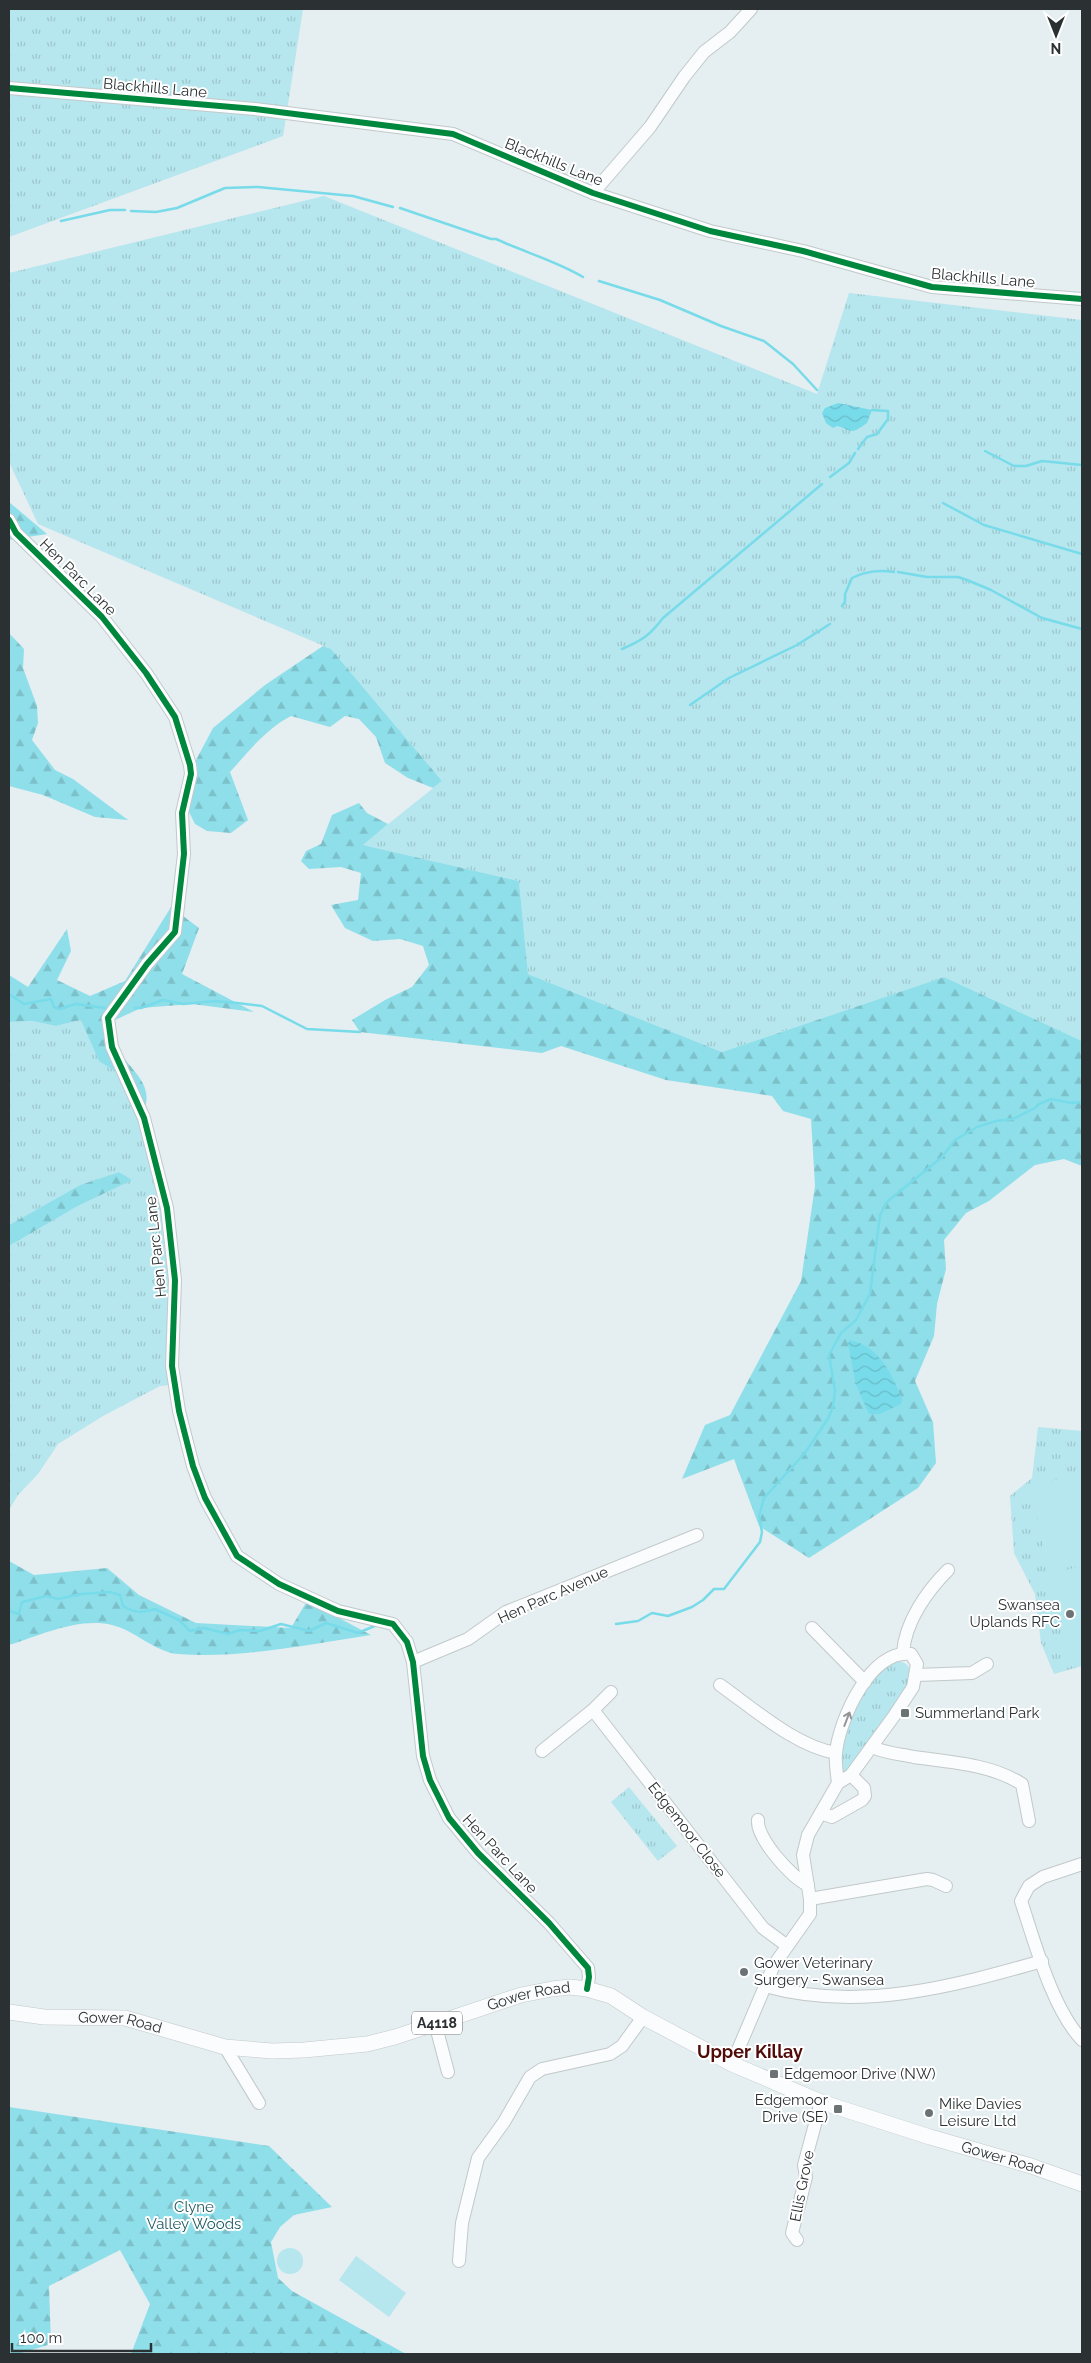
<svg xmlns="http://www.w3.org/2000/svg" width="1091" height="2363" viewBox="0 0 1091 2363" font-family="Raleway,sans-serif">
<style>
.grass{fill:url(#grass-tufts)}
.forest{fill:url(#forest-firs)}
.garden{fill:#b6e6ee}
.water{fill:url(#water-waves)}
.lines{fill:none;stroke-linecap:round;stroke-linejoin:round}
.stream{stroke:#78dbe9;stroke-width:2.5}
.minor-casing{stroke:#c2c9ca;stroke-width:14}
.major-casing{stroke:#c2c9ca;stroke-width:16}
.minor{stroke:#fbfcfd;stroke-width:12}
.major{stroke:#fbfcfd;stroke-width:15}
.cycleway-casing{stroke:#fff;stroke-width:9}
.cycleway{stroke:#00873e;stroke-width:6}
.oneway{stroke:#939698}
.poi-dot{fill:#6c7374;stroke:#fff;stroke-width:2}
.labels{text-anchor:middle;stroke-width:4;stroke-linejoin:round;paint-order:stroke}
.shield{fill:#fff;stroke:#6b6f70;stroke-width:1}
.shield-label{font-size:14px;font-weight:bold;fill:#2b3132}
.street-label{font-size:15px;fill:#2b3132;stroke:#fff}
.poi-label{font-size:15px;fill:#2b3132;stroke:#fff;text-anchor:start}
.park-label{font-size:15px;fill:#205961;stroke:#fff}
.quarter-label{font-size:18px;font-weight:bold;fill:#500c09;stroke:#fff}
</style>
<defs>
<pattern id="grass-tufts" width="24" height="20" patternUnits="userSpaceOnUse" patternTransform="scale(1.25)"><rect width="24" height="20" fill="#b6e6ee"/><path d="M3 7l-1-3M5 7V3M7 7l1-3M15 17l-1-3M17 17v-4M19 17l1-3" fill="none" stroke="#9dc6cd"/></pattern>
<pattern id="forest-firs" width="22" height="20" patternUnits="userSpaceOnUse" patternTransform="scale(1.25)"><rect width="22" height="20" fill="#8fdfea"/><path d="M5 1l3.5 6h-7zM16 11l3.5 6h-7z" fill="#7cc0c9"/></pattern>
<pattern id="water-waves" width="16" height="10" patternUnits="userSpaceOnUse" patternTransform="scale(1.25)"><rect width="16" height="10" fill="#78dbe9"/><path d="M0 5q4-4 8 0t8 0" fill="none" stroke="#68bcc8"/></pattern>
</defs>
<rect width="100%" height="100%" fill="#e5eef0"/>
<g class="grass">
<path d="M9,9h294l-20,127 -274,101z"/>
<path d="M324,196l493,198 32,-101 233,27v721l-138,-64 -222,75 -194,-78 -9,-93 -157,-36 80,-64 -111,-132 -293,-125 -29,-62v-189z"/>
<path d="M82,1020l17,40 22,15 24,60 14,54 9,76 3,120 -11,1 -57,30 -45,28 -20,30 -20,21 -9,15v-264l69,-40 53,-26 -12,-8 -39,13 -71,40v-203l23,-1 24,5z"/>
<path d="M1038,1427l44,4v235l-28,8 -13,-31 -6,-49 -21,-41 -4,-57 22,-18z"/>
<path d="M896,1661c14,1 15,9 14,21l-61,89 -6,1 -2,-1c0,-7 -2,-14 -1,-20 6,-31 27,-75 56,-90z"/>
<path d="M629,1787l48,59 -19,15 -47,-59z"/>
</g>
<g class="forest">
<path d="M9,502l38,32 -38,6z"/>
<path d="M9,633l15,16 -1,19 14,38 1,17 -6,17 23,30 18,9 55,41 -33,-3 -52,-22 -34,-9z"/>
<path d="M323,646l8,3 111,132 -9,7 -25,-10 -23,-15 -9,-26 -17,-18 -14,-3 -15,11 -39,-11c-25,13 -42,35 -61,56l18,48 -17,13 -24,-2 -12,-7 -8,-16 8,-46 18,-34 52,-43z"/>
<path d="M359,803l8,10 21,11 -25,21 156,36 9,93 194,78 222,-75 138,64v125l-18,-7 -29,6 -46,36 -23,12 -22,27 2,29 -9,35 -3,32 -19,45 18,41 3,41 -18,25 -109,70 -50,-32 -25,-67 -52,20 23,-54 25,-10 71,-134 14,-95 -4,-67 -28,-8 -11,-15 -106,-16 -105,-34 -19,7 -182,-21 -8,-12 33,-20 27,-13 17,-22 -6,-19 -23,-7 -27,2 -28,-13 -14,-23 27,-5 3,-27 -20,-6 -32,2 -8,-8 5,-10 15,-7 11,-29z"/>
<path d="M171,907l28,21 -17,46 72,38 -62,-8 -51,4 -26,12c1,8 0,17 2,24 5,21 37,36 28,63l-24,-32 -22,-14 -18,-41 -25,6 -24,-5 -23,1v-47l19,12 39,-58 4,22 -14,29 33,16 35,-15z"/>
<path d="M119,1172l13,8 -54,26 -69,40v-21l71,-40z"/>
<path d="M9,1561l25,14 73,-7 32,27 57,28 95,5 16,-27 64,34c-61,9 -130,24 -193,19 -23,-2 -44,-24 -66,-29 -33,-8 -71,10 -103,20z"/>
<path d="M9,2107l260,39 63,61 -38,8 -14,12 -9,15 7,36 14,13 114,63h-275l19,-50 -30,-54 -71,36 2,58 -33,10h-9z"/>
</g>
<g class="garden">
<path d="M1082,1474v87l-34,7 -18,-83z"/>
<path d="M1082,1566v87l-16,4 -17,-83z"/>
<circle cx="290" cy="2261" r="13"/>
<path d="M356,2256l50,37 -17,24 -50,-37z"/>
</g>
<g class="water">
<path d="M838,403l34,7 -5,13c-18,13 -14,7 -30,3l-4,2 -7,-5 -4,-10 3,-5z"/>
<path d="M850,1340c29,6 42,34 52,59l-1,5 -21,10h-11l-13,-29 -8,-42z"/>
</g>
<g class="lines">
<g class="stream">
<path d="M400,208l91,31h5c28,13 60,22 87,38"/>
<path d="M131,211l25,1 21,-4 48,-20 33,-1 95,9 40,11"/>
<path d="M61,221l49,-11h15"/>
<path d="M599,281l61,19 61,26 43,15 29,23 24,26"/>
<path d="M858,449l9,-12 10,-3 11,-15v-8l-16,-1"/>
<path d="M985,451l29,15h12l16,-5 40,4"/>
<path d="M830,477l19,-14 6,-10"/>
<path d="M943,503l41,22 98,29"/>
<path d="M898,572l29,5h31l9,3 24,10 51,28 40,11"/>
<path d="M842,606l3,-4v-8l7,-16c14,-7 26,-8 42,-6"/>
<path d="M622,649c21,-9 28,-14 41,-31l159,-134"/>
<path d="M690,705l39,-27 68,-33 33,-21"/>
<path d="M9,994l15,10 27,-5 3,8 5,2 17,-5 29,4"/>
<path d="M135,1008h6l22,-8 20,4 32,-3 22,2 25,3 45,23 53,3"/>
<path d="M9,1611l10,3 3,-12 25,-6 11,3 23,-5 29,-2 10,3 3,11c11,7 20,7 32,3l24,11 11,11 14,-3 24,6 12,-4 20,1 21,-7 28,7 17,-8 32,10 19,-8"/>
<path d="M616,1624l22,-3 14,-8 16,3 24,-9 11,-7 11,-11h10l36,-47 2,-10 -3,-16 5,-18 41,-45 24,-36 4,-11 2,-15 -6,-36 12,-22 15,-13 14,-26 10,-79 8,-14 54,-44 13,-17 22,-13 19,-6 17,-2 22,-11 4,-4 12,-5 20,4 11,-1"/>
</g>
<g class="minor-casing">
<g id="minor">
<path d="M9,88l246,21 198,25 140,59 117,38 93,20 129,36 150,12"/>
<path d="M593,193l57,-66 34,-50 20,-25 26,-20 21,-23"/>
<path d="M9,520l7,13 86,84 44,56 29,44 15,48 1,9 -9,39 2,41 -9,78 -28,32 -39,54 4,29 32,71 23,90 8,72 -3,86 7,45 14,55 12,32 32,58 42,28 59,27 55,13 14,18 6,20 10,94 7,24 19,38 29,35 71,70 39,45 1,9 -2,12"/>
<path d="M812,1628l53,54"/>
<path d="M903,1653c2,-31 24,-62 45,-83"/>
<path d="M413,1662l55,-23 38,-27 191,-77"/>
<path d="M916,1675l56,-2 15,-9"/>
<path d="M720,1685c34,24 75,61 116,68"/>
<path d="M593,1710l156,200 14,18 23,17"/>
<path d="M872,1747c13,6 27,7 42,10 36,5 76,7 108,27l7,37"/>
<path d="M542,1751l51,-41 18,-18"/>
<path d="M821,1813l11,4 30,-17 3,-4 -1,-8 -13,-13"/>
<path d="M758,1820c-2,18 34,58 50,65"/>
<path d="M1082,1864l-39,13 -14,9 -8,15c14,42 31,107 61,139"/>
<path d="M810,1899l117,-20 6,1 13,6"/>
<path d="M765,1986c93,26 187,1 277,-25"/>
<path d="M435,2023l13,49"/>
<path d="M225,2047l34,56"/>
<path d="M732,2064l42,-99 36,-51v-15l-7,-44 5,-20 30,-52 13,-8 43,-59 19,-29 4,-23 -6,-10c-40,-6 -72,66 -75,99 -1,9 1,21 2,30"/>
<path d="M797,2240l-5,-7 14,-56 -2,-12 17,-63"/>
<path d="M459,2261l3,-38 16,-65 26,-36 26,-45 12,-8 68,-15 12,-8 21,-29"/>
</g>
</g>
<g class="major-casing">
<g id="major">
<path id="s1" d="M9,2012l35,5 81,1 100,29 47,4 32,-1 63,-6 28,-7 126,-42 31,-6 18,-2 17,2 24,7 32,21 89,47 89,38 109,35 101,29 51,18"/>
</g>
</g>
<use href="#minor" class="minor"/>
<use href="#major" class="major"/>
<g class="cycleway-casing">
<g id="cycleway">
<path d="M9,88l246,21 198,25 140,59 117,38 93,20 129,36 150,12"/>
<path d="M9,520l7,13 86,84 44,56 29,44 15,48 1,9 -9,39 2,41 -9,78 -28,32 -39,54 4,29 32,71 23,90 8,72 -3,86 7,45 14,55 12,32 32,58 42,28 59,27 55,13 14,18 6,20 10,94 7,24 19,38 29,35 71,70 39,45 1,9 -2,12"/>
</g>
</g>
<use href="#cycleway" class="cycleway"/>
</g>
<defs><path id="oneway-shaft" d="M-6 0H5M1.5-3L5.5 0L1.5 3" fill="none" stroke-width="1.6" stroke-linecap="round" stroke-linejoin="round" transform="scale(1.25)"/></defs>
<use class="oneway" href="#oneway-shaft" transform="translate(847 1719) rotate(-69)"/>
<g class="poi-dot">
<circle cx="1070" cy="1614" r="5"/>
<rect x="900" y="1708" width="10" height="10" rx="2.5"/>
<circle cx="744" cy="1972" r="5"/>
<rect x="769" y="2069" width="10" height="10" rx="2.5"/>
<rect x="833" y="2104" width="10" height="10" rx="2.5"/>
<circle cx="929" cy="2113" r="5"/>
</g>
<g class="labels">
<rect class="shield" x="412" y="2011.5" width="50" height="23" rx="4"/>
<g class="shield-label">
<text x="437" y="2028">A4118</text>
</g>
<g class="street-label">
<text transform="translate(155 88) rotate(5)" y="5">Blackhills Lane</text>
<text transform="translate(554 162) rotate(22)" y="5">Blackhills Lane</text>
<text transform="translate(983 278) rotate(5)" y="5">Blackhills Lane</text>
<text transform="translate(78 577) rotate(45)" y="5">Hen Parc Lane</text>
<text transform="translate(156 1247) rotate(-96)" y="5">Hen Parc Lane</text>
<text transform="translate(553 1595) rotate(-24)" y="5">Hen Parc Avenue</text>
<text transform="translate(687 1830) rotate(52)" y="5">Edgemoor Close</text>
<text transform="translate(500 1854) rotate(47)" y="5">Hen Parc Lane</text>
<text dy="5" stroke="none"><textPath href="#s1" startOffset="532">Gower Road</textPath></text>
<text dy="5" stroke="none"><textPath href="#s1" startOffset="112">Gower Road</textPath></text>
<text dy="5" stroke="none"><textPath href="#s1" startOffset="1042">Gower Road</textPath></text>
<text transform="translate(802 2186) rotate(-79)" y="5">Ellis Grove</text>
</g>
<g class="poi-label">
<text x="1060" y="1610" text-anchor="end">Swansea<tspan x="1060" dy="17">Uplands RFC</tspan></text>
<text x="915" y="1718">Summerland Park</text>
<text x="754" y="1968">Gower Veterinary<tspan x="754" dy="17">Surgery - Swansea</tspan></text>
<text x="784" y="2079">Edgemoor Drive (NW)</text>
<text x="828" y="2105" text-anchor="end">Edgemoor<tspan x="828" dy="17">Drive (SE)</tspan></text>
<text x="939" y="2109">Mike Davies<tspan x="939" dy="17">Leisure Ltd</tspan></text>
</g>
<g class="park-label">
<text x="194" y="2212">Clyne<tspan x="194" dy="17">Valley Woods</tspan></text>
</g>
<g class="quarter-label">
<text x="750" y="2058">Upper Killay</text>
</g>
</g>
<rect width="1091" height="2363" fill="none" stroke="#2b3132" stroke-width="20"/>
<g transform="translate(1056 35) rotate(180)" stroke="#ffffff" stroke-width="4" paint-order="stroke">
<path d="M0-4L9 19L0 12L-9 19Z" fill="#2b3132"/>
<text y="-8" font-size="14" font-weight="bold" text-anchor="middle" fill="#2b3132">N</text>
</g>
<path d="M12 2343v8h139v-8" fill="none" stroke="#2b3132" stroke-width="2.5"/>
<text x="20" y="2343" font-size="15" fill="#2b3132" stroke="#ffffff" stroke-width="4" paint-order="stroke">100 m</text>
</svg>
